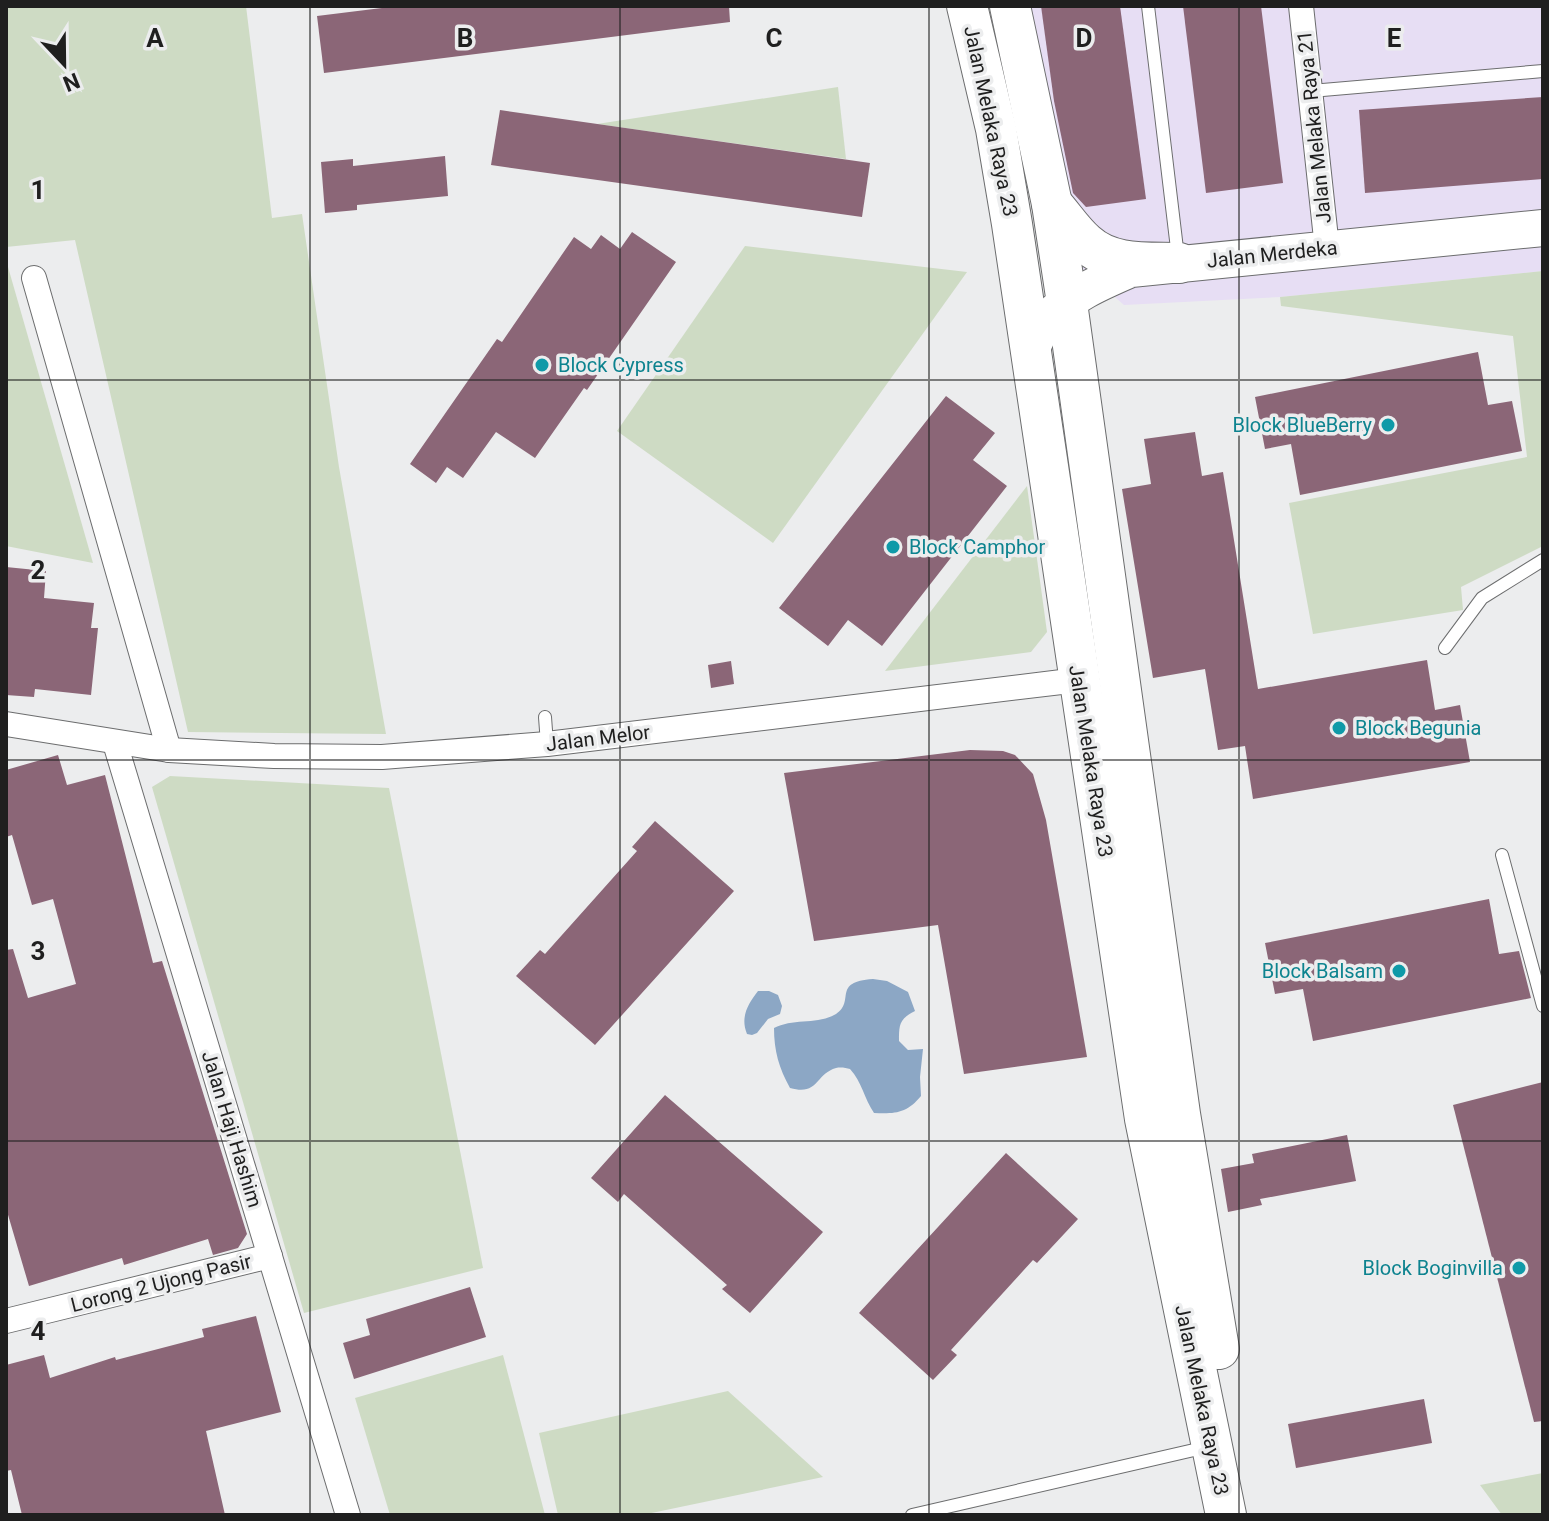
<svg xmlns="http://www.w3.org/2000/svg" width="1549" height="1521" viewBox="0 0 1549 1521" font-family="Roboto,sans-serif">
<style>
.commercial{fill:#e7def4}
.green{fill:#cedbc4}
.water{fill:#8ca7c5}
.building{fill:#8b6677}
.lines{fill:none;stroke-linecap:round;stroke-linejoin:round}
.service-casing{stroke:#6c6d6e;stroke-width:14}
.minor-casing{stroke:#6c6d6e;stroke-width:26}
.secondary-casing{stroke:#6c6d6e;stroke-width:38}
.primary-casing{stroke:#6c6d6e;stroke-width:42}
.service{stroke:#fff;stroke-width:12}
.minor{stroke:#fff;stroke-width:24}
.secondary{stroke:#fff;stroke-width:36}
.primary{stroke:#fff;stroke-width:40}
.grid{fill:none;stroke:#1f1f1f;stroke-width:2;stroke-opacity:0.55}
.culture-dot{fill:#0f9aa8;stroke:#ecedee;stroke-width:3}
.labels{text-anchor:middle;stroke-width:7;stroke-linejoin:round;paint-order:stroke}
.street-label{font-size:20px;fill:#1f1f1f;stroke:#ecedee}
.culture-label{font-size:20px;fill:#0d838f;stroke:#ecedee;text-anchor:start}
.grid-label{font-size:26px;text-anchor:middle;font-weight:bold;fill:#1f1f1f;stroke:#ecedee;stroke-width:7;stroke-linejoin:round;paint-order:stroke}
</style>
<rect width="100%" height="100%" fill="#ecedee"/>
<path class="commercial" d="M1031,6h512v265l-263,26 -156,8 -46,-40 -26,-105z"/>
<g class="green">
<path d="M6,6h240l26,212 30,-4 37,253 47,267 -198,-2 -113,-492 -69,7z"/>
<path d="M838,87l8,72 -249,-35z"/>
<path d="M745,246l222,26 -194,271 -156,-112z"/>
<path d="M6,260l87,303 -87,-17z"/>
<path d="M1543,271v275l-82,41 2,23 -150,24 -24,-131 238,-46 -14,-121 -232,-30 -1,-9z"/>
<path d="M1027,486l20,146 -16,20 -146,19z"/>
<path d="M170,776l219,12 94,480 -179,45 -152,-526z"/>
<path d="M503,1355l42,160h-155l-35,-117z"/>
<path d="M728,1391l95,86 -181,38h-84l-19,-82z"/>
<path d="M1543,1473v42h-41l-22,-30z"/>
</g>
<g class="water">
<path d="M873,979l14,2 21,11 7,19c-16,8 -16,14 -16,30l9,9 15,-1 -3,28 1,19c-14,17 -25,18 -47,17 -10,-15 -12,-31 -24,-44 -4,-1 -9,-2 -14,-1 -21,6 -17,28 -46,20 -11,-20 -16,-37 -16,-60 19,-10 44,-3 62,-14 20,-13 -5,-32 37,-35z"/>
<path d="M758,991h11l9,4 4,11 -2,8 -12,5 -11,14 -5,2 -5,-1c-7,-17 1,-30 11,-43z"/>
</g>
<g class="building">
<path d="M398,6h331l1,16 -406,51 -7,-57z"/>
<path d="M1041,6h79l26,193 -60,8 -13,-14 -19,-92z"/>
<path d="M1183,6h78l22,177 -77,10z"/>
<path d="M1543,97v82l-178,14 -6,-83z"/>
<path d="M500,110l370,53 -8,54 -371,-52z"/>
<path d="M445,156l3,40 -91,9v5l-32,3 -4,-51 32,-3v7z"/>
<path d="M632,232l44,30 -89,128 -3,-2 -49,70 -39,-26 -33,46 -16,-11 -11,16 -26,-19 87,-125 5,3 72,-105 17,12 10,-14 19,14z"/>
<path d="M1478,352l10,53 24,-4 10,50 -222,44 -9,-51 -26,5 -10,-52z"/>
<path d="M946,396l49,37 -22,27 34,26 -125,160 -34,-26 -20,26 -49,-38z"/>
<path d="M1195,432l7,44 21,-4 35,217 169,-29 8,50 25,-5 10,57 -217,37 -8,-53 -27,4 -13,-81 -52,9 -31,-189 29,-5 -7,-45z"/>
<path d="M6,567l40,4 -2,27 50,5 -3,25h7l-7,67 -56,-6 -1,8 -28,-2z"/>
<path d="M731,661l3,23 -23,4 -3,-23z"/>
<path d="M970,750l33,1 12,4 18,19 13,46 41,237 -123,17 -26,-149 -124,16 -30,-168z"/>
<path d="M58,755l9,30 38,-10 48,188 9,-2 85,273 -9,14 -25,7 -5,-16 -84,26 -2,-7 -93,28 -23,-78v-258l7,-1 15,49 48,-14 -23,-85 -21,6 -20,-70 -6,2v-67z"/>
<path d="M655,821l79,70 -139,154 -79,-69 24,-26 5,4 92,-103 -5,-4z"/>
<path d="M1489,899l10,55 20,-3 12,47 -218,43 -10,-52 -28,5 -10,-51z"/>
<path d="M1543,1082v339l-9,1 -81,-317z"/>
<path d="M665,1095l158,137 -73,81 -28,-24 5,-4 -103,-91 -6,8 -27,-24z"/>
<path d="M1347,1135l9,46 -96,18 2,6 -34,7 -7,-43 33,-6 -2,-9z"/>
<path d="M1006,1153l72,66 -41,44 -4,-3 -82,90 6,5 -24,25 -74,-67z"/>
<path d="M470,1287l16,50 -132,42 -11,-36 27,-8 -4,-16z"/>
<path d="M256,1316l25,96 -75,19 19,84h-203l-11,-45 -5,1v-106l38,-10 6,23 65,-21 1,3 88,-23 -2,-8z"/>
<path d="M1424,1399l8,44 -136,25 -8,-44z"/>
</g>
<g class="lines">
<g class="service-casing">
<g id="service">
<path d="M1148,6l30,251"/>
<path d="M1311,91l232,-20"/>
<path d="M1445,648l37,-50 61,-38"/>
<path d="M545,717l2,27"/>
<path d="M1502,855l41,151"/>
<path d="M912,1515l295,-68"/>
</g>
</g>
<g class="minor-casing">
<g id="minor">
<path d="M1301,6l26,242"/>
<path d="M34,278l135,472"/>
<path d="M6,724l163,26 105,6 108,1 165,-13 531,-64"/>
<path d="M115,743l233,772"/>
<path d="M6,1321l264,-65"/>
</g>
</g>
<g class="secondary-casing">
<path id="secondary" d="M1032,348c4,-9 9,-21 16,-29 22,-24 53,-37 83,-50l412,-41"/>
</g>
<g class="primary-casing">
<g id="primary">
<path d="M967,6l29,123 16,95 133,895 81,396"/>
<path d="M1010,6l42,198 15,99 113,811 39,235"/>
<path d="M1052,204c11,12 21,28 34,39 25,23 61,19 93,20"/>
</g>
</g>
<use href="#service" class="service"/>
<use href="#minor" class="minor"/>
<use href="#secondary" class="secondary"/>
<use href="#primary" class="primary"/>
</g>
<path class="grid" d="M310,6v1509M620,6v1509M929,6v1509M1239,6v1509M6,380h1537M6,760h1537M6,1141h1537"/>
<g class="culture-dot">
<circle cx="542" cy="365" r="8"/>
<circle cx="1388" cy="425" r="8"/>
<circle cx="893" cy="547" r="8"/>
<circle cx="1339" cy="728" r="8"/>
<circle cx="1399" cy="971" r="8"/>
<circle cx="1519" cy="1268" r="8"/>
</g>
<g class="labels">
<g class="street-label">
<text transform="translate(991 121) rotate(78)" y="7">Jalan Melaka Raya 23</text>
<text transform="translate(1314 127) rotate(-96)" y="7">Jalan Melaka Raya 21</text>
<text transform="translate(1272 254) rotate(-6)" y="7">Jalan Merdeka</text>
<text transform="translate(598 738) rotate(-7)" y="7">Jalan Melor</text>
<text transform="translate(1091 761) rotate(81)" y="7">Jalan Melaka Raya 23</text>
<text transform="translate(232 1129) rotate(73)" y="7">Jalan Haji Hashim</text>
<text transform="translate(161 1283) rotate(-14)" y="7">Lorong 2 Ujong Pasir</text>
<text transform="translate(1202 1400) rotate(78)" y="7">Jalan Melaka Raya 23</text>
</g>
<g class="culture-label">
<text x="558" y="372">Block Cypress</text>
<text x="1372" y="432" text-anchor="end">Block BlueBerry</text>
<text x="909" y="554">Block Camphor</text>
<text x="1355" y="735">Block Begunia</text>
<text x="1383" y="978" text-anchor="end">Block Balsam</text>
<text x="1503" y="1275" text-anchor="end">Block Boginvilla</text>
</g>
</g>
<g class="grid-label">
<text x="155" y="47">A</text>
<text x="465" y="47">B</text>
<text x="774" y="47">C</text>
<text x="1084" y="47">D</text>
<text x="1394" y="47">E</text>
<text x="38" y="199">1</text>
<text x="38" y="579">2</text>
<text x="38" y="960">3</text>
<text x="38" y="1340">4</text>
</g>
<rect width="1549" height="1521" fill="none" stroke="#1f1f1f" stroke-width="16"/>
<g transform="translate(64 64) rotate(158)" stroke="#ecedee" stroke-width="6" paint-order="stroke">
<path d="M0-6L14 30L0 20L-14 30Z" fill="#1f1f1f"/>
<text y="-12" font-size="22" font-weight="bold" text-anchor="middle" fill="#1f1f1f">N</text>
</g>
</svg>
